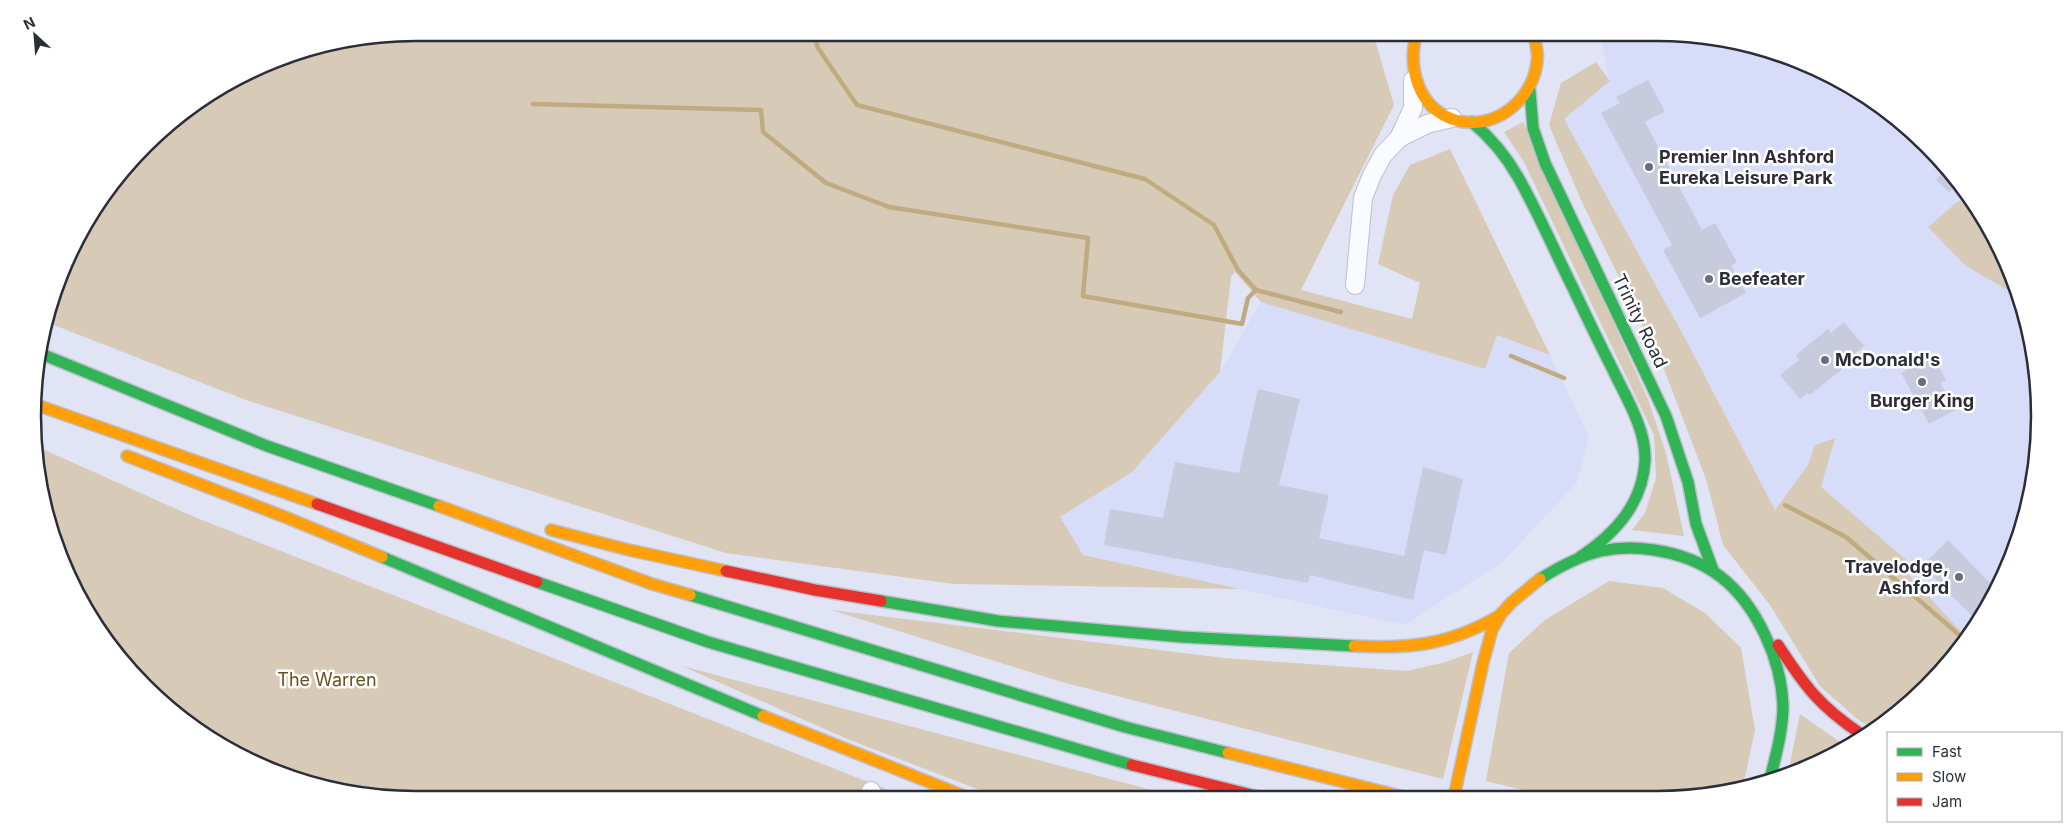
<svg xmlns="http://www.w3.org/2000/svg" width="2072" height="832" viewBox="0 0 2072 832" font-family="Inter,sans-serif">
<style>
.built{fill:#d7ddf9}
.green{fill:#d7cab6}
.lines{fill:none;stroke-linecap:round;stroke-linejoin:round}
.stream{stroke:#c0aa7f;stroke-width:4.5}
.building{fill:#c7cbdd}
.street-casing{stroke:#bdc0cd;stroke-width:20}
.fast-casing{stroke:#bdc0cd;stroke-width:14}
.slow-casing{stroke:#bdc0cd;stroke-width:14}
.jam-casing{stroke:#bdc0cd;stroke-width:14}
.street{stroke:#fafbfe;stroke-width:18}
.fast{stroke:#30b455;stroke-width:11}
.slow{stroke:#ff9f0a;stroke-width:11}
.jam{stroke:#e5322d;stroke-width:11}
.poi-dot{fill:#6a6d7b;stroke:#fff;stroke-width:2}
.labels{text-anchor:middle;stroke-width:5;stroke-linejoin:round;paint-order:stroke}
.poi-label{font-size:18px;font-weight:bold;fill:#2b2d39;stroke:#fff;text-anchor:start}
.street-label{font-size:18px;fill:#2b2d39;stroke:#fff}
.park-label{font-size:18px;fill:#69511e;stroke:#fff}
.rim{fill:none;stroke:#2b2d39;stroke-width:2.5}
</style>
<rect width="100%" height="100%" fill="#e0e4f5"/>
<g class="built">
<path d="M1600,33h56l123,20 68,31 62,43 51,55 40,64 26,70 13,75 -3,75 -17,73 -44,90 -8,9 -72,-60 -120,-68 -89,-170 -122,-221 45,-38z"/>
<path d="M1261,302l224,67 12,-34 53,20 39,82 -12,46 -75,79 -97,63 -322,-70 -23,-38 72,-45 88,-100z"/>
</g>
<g class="green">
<path d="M416,32l957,1 21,72 -93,185 111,29 8,-36 -42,-19 15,-69 17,-30 40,-16 100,206 -53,-20 -12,34 -224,-67 -26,-30 -4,5 -11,95 -88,100 -72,45 23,38 157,34 -286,-5 -228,-31 -480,-153 -200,-78 7,-29 31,-68 79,-98 62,-43 67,-31z"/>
<path d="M1596,62l14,19 -46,38 122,221 89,170 33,-45 7,-20 20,-7 -14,49 90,77 -7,6 63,68 -58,67 -38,23 -15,-10 -36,-32 -50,-81 -47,-60 -16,-63 -43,-113 -83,-169 -32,-75 12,-42z"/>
<path d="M1523,122l125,277 18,54 18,83 -52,-6 13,-17 11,-35 -2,-43 -130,-273 -20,-30z"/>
<path d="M1969,197l31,49 15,41 -4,5 -45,-26 -38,-39 29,-25z"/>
<path d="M38,447l154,69 717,282 -493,1 -123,-20 -110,-59 -86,-91 -35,-67 -22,-71z"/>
<path d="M1609,581l54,7 42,25 36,35 14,82 -12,56 -37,10 -154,1 -66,-16 23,-128 36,-33z"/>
<path d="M831,610l393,48 183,13 39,-9 27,-10 -30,127 -381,-97z"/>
<path d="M682,666l500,132h-182l-155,-60z"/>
<path d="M1800,714l44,31 -41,25 -15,4z"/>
</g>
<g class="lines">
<g class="stream">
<path d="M813,32l5,16 39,57 288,74 69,46 24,45 18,20 85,22"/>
<path d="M533,104l228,6 2,22 63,51 63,24 199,31 -5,58 159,28 6,-26 8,-8"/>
<path d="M1511,356l53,22"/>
<path d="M1785,505l61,32 119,103"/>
</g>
</g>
<g class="building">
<path d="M1648,80l17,31 -20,11 57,108 13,-7 22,39 -6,4 15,27 -46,25 -37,-68 9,-5 -71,-132 19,-10 -4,-6z"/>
<path d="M1947,168l12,13 -10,11 -13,-12z"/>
<path d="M1844,322l20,24 -14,12 2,3 -42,34 -3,-2 -7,6 -20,-24 19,-15 -3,-5 32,-26 3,4z"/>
<path d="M1927,359l4,8 6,-3 9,16 -6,3 15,27 -26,14 -28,-51z"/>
<path d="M1258,389l42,10 -21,86 50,10 -10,43 85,18 19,-89 40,12 -17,76 -22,-5 -11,50 -103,-25 -2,8 -204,-38 6,-36 53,9 12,-56 64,11z"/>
<path d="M1948,540l47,48 -17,34 -56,-56z"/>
</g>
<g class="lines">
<g class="street-casing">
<g id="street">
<path d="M1399,138l28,-14 25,-6"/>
<path d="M1355,285l8,-87 9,-23 11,-20 16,-17 14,-30v-28"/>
<path d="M871,791l3,7"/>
</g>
</g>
<g class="fast-casing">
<g id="fast">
<path d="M1530,91l3,37 12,35 121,253 22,66 8,42 17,46"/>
<path d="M1472,122c18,15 34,34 46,55 20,35 36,73 54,109 13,27 26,55 40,82 13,28 34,60 33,92 -2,44 -30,74 -65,97"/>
<path d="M39,353l228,93 172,60"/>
<path d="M382,557l381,159"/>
<path d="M1540,579c19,-12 39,-23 61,-28 18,-4 35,-4 53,-1 54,8 88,36 111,85 10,21 17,46 18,70 0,25 -7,50 -13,74"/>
<path d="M537,582l171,60 424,123"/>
<path d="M690,595l435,132 103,26"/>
<path d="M881,601l117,20 184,16 172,9"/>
</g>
</g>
<g class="slow-casing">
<g id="slow">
<path d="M1417,32c-10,34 0,76 38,88 39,12 78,-20 82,-58 2,-9 -2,-21 -4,-30"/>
<path d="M37,405l280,99"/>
<path d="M127,456l158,61 97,40"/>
<path d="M439,506l213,78 38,11"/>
<path d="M551,530l78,20 97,21"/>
<path d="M1354,646c56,3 96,-1 145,-30"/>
<path d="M763,716l206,82"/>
<path d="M1228,753l176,44"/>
<path d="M1454,797l29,-134 9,-33 9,-16 11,-12 28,-23"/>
</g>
</g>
<g class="jam-casing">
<g id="jam">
<path d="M317,504l220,78"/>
<path d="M726,571l89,19 66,11"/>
<path d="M1778,645c27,41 41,61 83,89"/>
<path d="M1132,765l128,32"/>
</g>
</g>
<use href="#street" class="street"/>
<use href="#fast" class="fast"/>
<use href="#slow" class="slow"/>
<use href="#jam" class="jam"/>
</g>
<g class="poi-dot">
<circle cx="1649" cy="167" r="5"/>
<circle cx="1709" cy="279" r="5"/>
<circle cx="1825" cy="360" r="5"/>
<circle cx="1922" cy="382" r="5"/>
<circle cx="1959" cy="577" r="5"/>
</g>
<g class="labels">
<g class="poi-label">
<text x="1659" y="163">Premier Inn Ashford<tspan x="1659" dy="21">Eureka Leisure Park</tspan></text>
<text x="1719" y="285">Beefeater</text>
<text x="1835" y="366">McDonald's</text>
<text x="1922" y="407" text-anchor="middle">Burger King</text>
<text x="1949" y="573" text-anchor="end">Travelodge,<tspan x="1949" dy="21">Ashford</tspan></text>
</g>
<g class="street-label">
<text transform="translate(1640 321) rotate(64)" y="6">Trinity Road</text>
</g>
<g class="park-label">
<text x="327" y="686">The Warren</text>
</g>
</g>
<path d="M0 0H2072V832H0ZM416 41H1656A375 375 0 0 1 2031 416V416A375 375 0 0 1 1656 791H416A375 375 0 0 1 41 416V416A375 375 0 0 1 416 41Z" fill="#fff" fill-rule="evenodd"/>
<path class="rim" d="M416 41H1656A375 375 0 0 1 2031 416V416A375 375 0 0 1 1656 791H416A375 375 0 0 1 41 416V416A375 375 0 0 1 416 41Z"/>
<rect x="1887" y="732" width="175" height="90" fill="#ffffff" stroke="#aaabb0"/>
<rect x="1897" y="748" width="25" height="8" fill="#30b455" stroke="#aaabb0"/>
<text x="1932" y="757" font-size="15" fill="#2b2d39">Fast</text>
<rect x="1897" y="773" width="25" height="8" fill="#ff9f0a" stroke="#aaabb0"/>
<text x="1932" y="782" font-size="15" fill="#2b2d39">Slow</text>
<rect x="1897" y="798" width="25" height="8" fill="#e5322d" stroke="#aaabb0"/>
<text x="1932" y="807" font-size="15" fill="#2b2d39">Jam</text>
<g transform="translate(35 35) rotate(334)" stroke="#ffffff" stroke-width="4" paint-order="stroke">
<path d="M0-4L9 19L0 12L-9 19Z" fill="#2b2d39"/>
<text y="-8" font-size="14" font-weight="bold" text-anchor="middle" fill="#2b2d39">N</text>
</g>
</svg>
